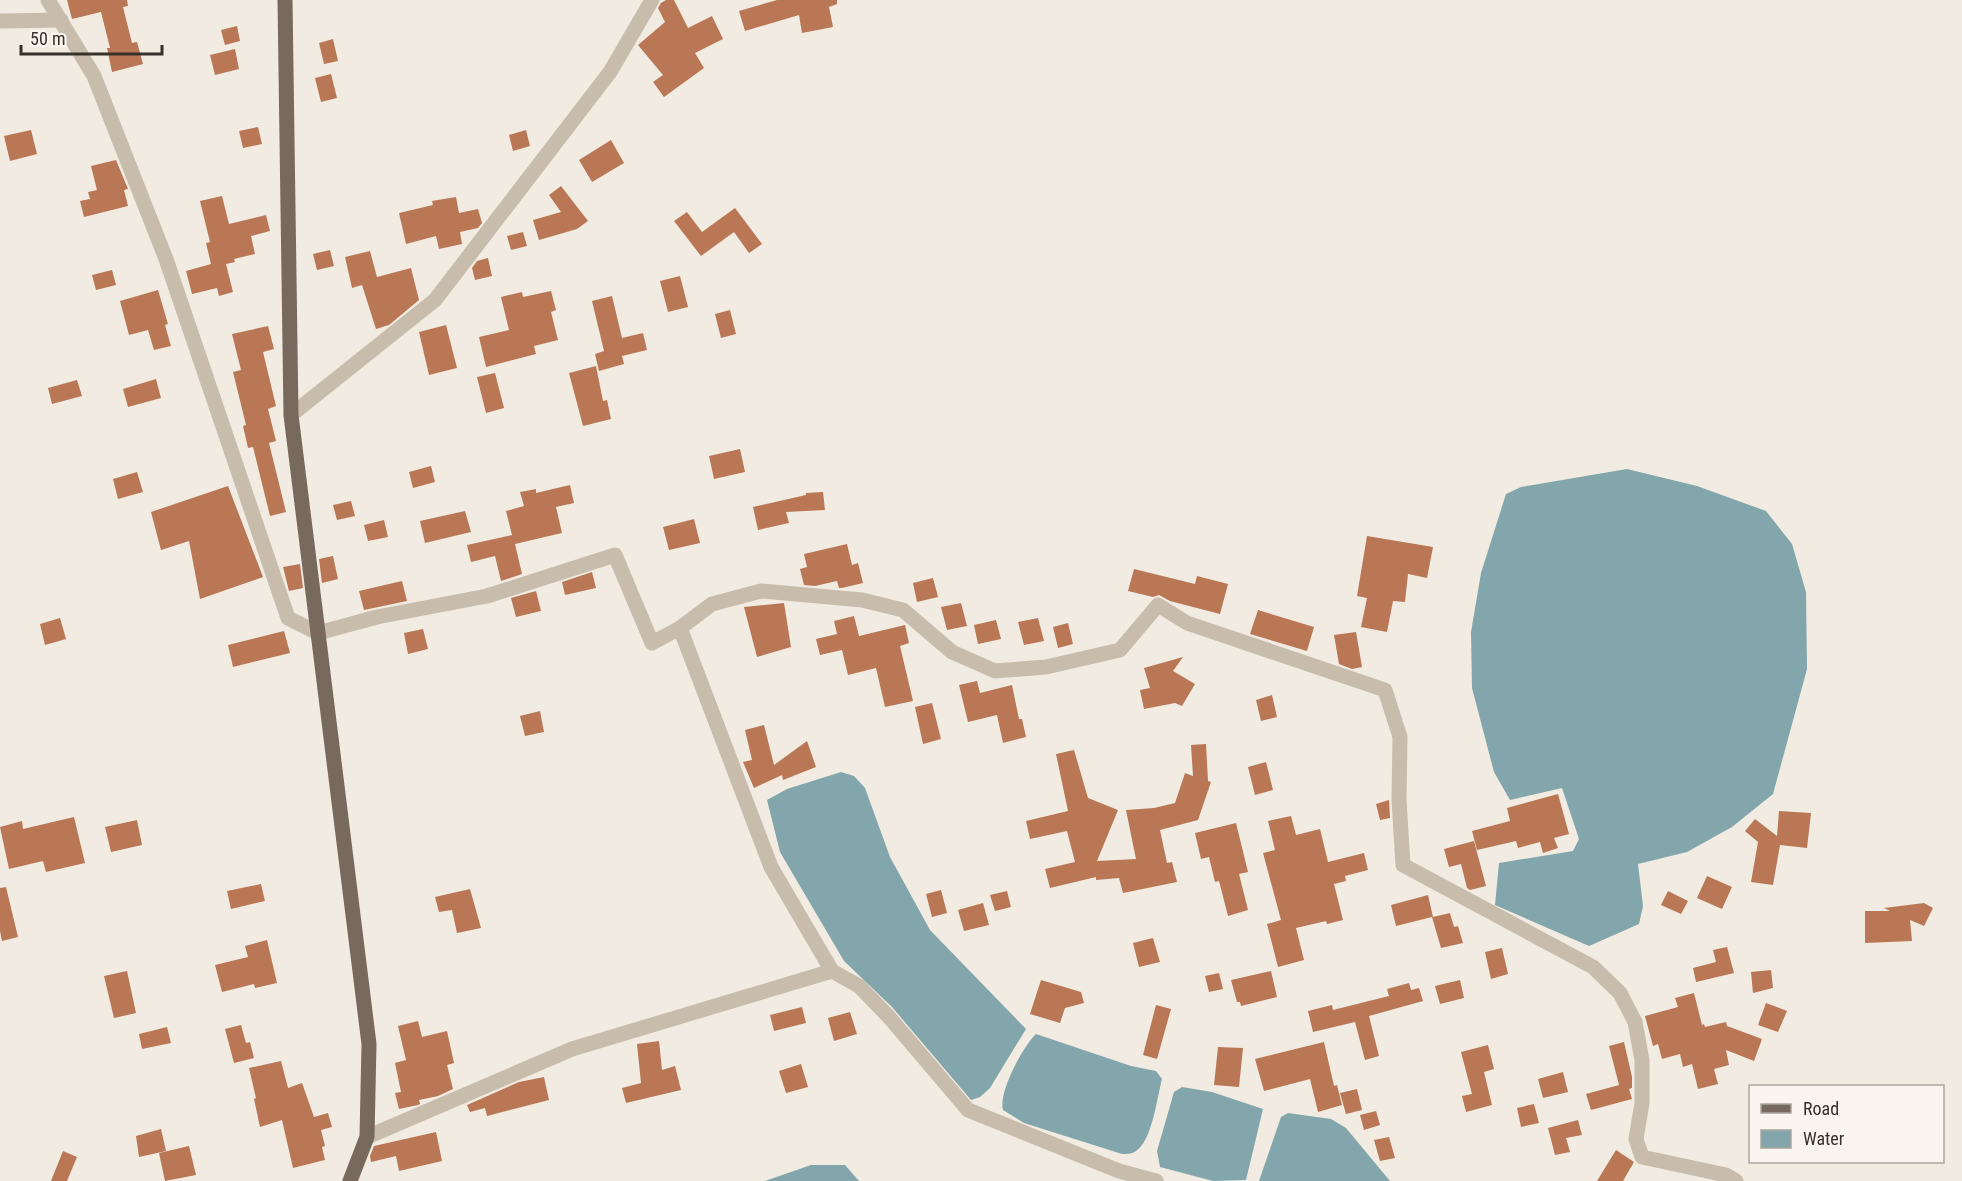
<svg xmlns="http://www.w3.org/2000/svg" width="1962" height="1181" viewBox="0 0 1962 1181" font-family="'Roboto Condensed',sans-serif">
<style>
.water{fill:#82a6ab}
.building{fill:#b97756}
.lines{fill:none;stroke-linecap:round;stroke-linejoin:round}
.minor{stroke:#c8bcad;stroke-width:15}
.major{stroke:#77695e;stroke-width:15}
</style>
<rect width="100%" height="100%" fill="#f1ebe1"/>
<g class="water">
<path d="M1627,469l70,17 69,25 26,33 14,48 1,77 -34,125 -41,33 -45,25 -49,12 5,42 -4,18 -50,22 -94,-41 4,-42 74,-12 6,-12 -17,-51 -52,12 -16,-28 -22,-84 -1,-56 10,-59 25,-79 15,-7z"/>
<path d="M841,772l13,4 11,12 25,69 40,73 96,99 -36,59 -10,9 -9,3 -79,-93 -48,-46 -64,-109 -13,-52 20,-11z"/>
<path d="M1036,1034l95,32 25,5 6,8c-5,19 -10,62 -26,72 -4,3 -9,3 -14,3l-98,-31 -21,-13c-5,-17 20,-64 33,-76z"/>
<path d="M1182,1087l30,5 51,17 -17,71 -33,1 -53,-14 -3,-16 17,-59z"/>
<path d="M1288,1113l43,6 15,9 44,53h-131l22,-64z"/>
<path d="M811,1165h34l14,16h-94z"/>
</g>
<g class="building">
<path d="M67,0h60l1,6 -5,1 9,36 5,-1 6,22 -31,8 -5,-24h3l-9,-36 -29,7z"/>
<path d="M666,0h8l14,28 24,-12 11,23 -28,14 9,15 -40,29 -11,-15 10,-7 -25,-30 27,-23 -7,-14 3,-5z"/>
<path d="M777,0h60v4l-8,3 4,20 -31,6 -3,-18 -54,16 -6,-20z"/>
<path d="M237,26l3,15 -15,4 -4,-15z"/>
<path d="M333,39l5,22 -14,3 -5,-21z"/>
<path d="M235,49l4,20 -24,6 -5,-20z"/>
<path d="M331,74l6,24 -16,4 -6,-24z"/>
<path d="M258,127l4,17 -19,4 -4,-17z"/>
<path d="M31,130l6,24 -27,7 -6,-25z"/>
<path d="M526,130l4,16 -17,5 -4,-16z"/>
<path d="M611,140l13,23 -32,19 -13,-22z"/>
<path d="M116,160l12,29 -4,1 4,16 -44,11 -4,-16 10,-2 -2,-7 9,-2 -6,-24z"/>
<path d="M561,186l27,35 -11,8 -38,11 -6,-20 28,-8 -12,-17z"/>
<path d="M222,196l7,28 37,-9 4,16 -19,5 4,18 -21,5 1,3 -9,2 7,28 -14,4 -2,-8 -25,6 -6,-23 25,-7 -5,-21 4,-1 -10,-41z"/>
<path d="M456,197l3,16 19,-4 4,14 -4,5 -18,4 2,12 -23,5 -3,-13 -30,8 -7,-31 34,-8 -1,-4z"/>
<path d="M735,208l27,36 -13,9 -15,-21 -33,24 -27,-35 13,-9 15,20z"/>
<path d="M523,232l4,14 -16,4 -4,-14z"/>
<path d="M330,250l4,16 -17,4 -4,-16z"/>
<path d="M370,251l7,26 34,-9 8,32 -30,25 -13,4 -14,-44 -10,3 -7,-31z"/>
<path d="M488,258l4,18 -17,4 -3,-12 5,-7z"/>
<path d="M112,270l4,15 -20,5 -4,-15z"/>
<path d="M680,276l8,31 -20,5 -8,-31z"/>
<path d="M158,290l10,34 -3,1 6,21 -17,4 -6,-20 -19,5 -9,-34z"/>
<path d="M551,291l5,19 -5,2 7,28 -24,6 2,8 -50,13 -7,-30 30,-7 -8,-33 21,-5 1,5z"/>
<path d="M612,296l10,42 21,-5 4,17 -25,6 2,8 -25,7 -4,-17 9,-3 -12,-50z"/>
<path d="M730,310l6,24 -15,4 -6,-24z"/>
<path d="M446,325l11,43 -28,7 -10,-43z"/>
<path d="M268,326l6,23 -11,3 13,54 -8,3 8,32 -7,2 17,69 -16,4 -17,-69 -5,1 -5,-22 3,-1 -13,-53 8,-2 -9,-36z"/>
<path d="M596,366l7,35 4,-1 4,19 -28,7 -14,-53z"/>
<path d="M495,373l9,35 -18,5 -9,-36z"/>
<path d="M156,379l5,19 -33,9 -5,-18z"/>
<path d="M77,380l5,16 -30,8 -4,-16z"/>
<path d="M740,449l5,23 -31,7 -5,-23z"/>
<path d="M431,466l4,16 -22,6 -4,-16z"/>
<path d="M137,472l6,20 -25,7 -5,-20z"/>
<path d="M570,485l4,18 -18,4 6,26 -47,11 7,30 -21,7 -6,-25 -24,6 -4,-17 45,-10 -6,-24 18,-5 -4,-14 16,-3v4z"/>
<path d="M228,486l35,91 -63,22 -11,-58 -28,9 -10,-38z"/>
<path d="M823,492l2,18 -39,2 3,11 -31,7 -5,-23 53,-12v-2z"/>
<path d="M351,501l4,15 -18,4 -4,-15z"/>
<path d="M465,511l6,21 -46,11 -5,-22z"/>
<path d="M694,519l6,24 -31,7 -6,-23z"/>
<path d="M384,520l4,17 -20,4 -4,-16z"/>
<path d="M1367,536l66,11 -6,31 -19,-4 -3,28 -12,-1 -6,31 -26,-5 6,-29 -10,-2z"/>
<path d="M847,544l5,21 6,-2 5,20 -21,5h-3l-2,-7 -22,5 -11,-1 -4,-16 7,-2 -3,-13z"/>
<path d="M333,556l5,23 -16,4 -3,-24z"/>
<path d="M300,564l3,24 -14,3 -6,-24z"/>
<path d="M1134,569l61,15 2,-8 31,8 -8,30 -50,-13 -11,-6 -6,2 -25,-6z"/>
<path d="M592,572l4,16 -31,7 -3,-13z"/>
<path d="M933,578l5,19 -21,5 -4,-19z"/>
<path d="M402,581l5,20 -43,9 -5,-19z"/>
<path d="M536,591l5,20 -25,6 -5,-19z"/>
<path d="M784,603l7,44 -34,10 -13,-50z"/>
<path d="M961,603l6,23 -20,4 -6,-23z"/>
<path d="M1258,610l56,17 -7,24 -57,-17z"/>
<path d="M854,616l5,20 46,-11 4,18 -9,3 13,55 -28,6 -9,-39 -28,7 -6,-25 -22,5 -4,-16 21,-5 -3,-13z"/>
<path d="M60,618l6,21 -21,6 -5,-21z"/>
<path d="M1038,618l6,23 -20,4 -6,-23z"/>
<path d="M996,620l5,19 -23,5 -4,-19z"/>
<path d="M1068,623l5,21 -15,4 -5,-21z"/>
<path d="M423,629l5,20 -20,5 -4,-21z"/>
<path d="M284,631l6,22 -57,14 -5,-22z"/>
<path d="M1356,632l6,35 -10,2 -13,-5 -5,-29z"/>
<path d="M1183,657l-10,14 22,13 -13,22 -7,-3 -31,6 -4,-19 10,-2 -6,-20z"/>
<path d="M977,681l3,12 32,-8 7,34h3l4,18 -23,6 -6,-28 -29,7 -9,-37z"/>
<path d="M1272,695l5,22 -16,4 -5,-21z"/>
<path d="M932,703l9,36 -18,5 -8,-37z"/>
<path d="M540,711l4,21 -19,4 -5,-20z"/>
<path d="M764,725l10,40 33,-24 9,26 -33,13 -1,-5 -28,13 -11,-26 9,-2 -7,-30z"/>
<path d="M1206,744l2,37 3,1 -13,38 -38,10 7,33 5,-1 5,20 -54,11 -4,-15 -23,2v-3l-46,11 -5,-19 30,-7 -8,-31 -37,8 -4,-18 42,-10 -12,-57 18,-4 14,48 30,12 -21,51 39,-2 -10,-49 28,-2 21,-5 10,-30 8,3 -2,-31z"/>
<path d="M1266,762l7,28 -18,5 -7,-28z"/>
<path d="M1558,794l11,40 -15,4 4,10 -15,5 -3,-11 -22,6 -2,-7 -39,9 -5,-19 38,-10 -3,-13z"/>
<path d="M1389,800l1,18 -10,2 -4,-16z"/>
<path d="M1779,811l32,2 -4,35 -27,-3 -7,40 -22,-3 7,-40 -13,-11 10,-12 22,17z"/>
<path d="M1291,816l5,19 24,-6 8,33 36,-9 4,17 -23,6 1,5 -12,3 9,36 -16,4 -1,-3 -30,7 8,32 -26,7 -11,-43 14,-4 -18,-67 12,-3 -7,-29z"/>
<path d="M74,817l11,46 -39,9 -3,-11 -34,8 -9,-42 22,-6 1,8z"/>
<path d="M137,820l5,25 -31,7 -6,-25z"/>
<path d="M1236,823l12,49 -9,2 9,36 -20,6 -9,-35 -4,1 -6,-25 -8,2 -6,-26z"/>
<path d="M1474,841l12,45 -16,4 -3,-2 -6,-24 -12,3 -5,-18z"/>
<path d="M1707,876l25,11 -10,22 -25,-11z"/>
<path d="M261,884l4,17 -34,8 -4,-18z"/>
<path d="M6,887l12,50 -16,4 -2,-10v-43z"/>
<path d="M470,889l11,39 -24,5 -5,-23 -13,2 -4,-15z"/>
<path d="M941,890l6,23 -15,4 -6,-23z"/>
<path d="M1007,891l4,16 -16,4 -5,-16z"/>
<path d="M1668,891l20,10 -7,13 -20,-9z"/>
<path d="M1428,895l5,22 17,-4 4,14 4,-1 5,17 -22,5 -9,-31 -36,9 -5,-21z"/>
<path d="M983,903l6,22 -25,6 -6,-21z"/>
<path d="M1924,903l9,5 -9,18 -14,-6 2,21 -47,2v-32h25l-6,-3z"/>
<path d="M1153,938l7,24 -21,5 -6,-24z"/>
<path d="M267,940l10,43 -22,5 -1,-4 -32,8 -7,-27 33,-8 -3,-11z"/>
<path d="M1727,947l7,26 -38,9 -3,-14 23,-6 -3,-12z"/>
<path d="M1502,948l6,26 -17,5 -6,-27z"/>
<path d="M1771,970l2,18 -20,5 -2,-21z"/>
<path d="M127,971l9,42 -22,5 -10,-42z"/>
<path d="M1271,971l6,26 -36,9 -1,-4h-3l-6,-22z"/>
<path d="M1219,973l4,16 -14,3 -4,-16z"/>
<path d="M1041,980l40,12 3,11 -19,5 -5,15 -30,-9z"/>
<path d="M1460,980l4,18 -24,6 -5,-18z"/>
<path d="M1409,983l2,7 8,-2 4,13 -54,15 10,40 -14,4 -10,-38 -42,10 -5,-21 24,-6 1,5 56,-14 -2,-7z"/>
<path d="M1694,993l8,32 2,-1 1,3 21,-5 1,4 35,13 -8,22 -28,-11 3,15 -15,4 4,15 -20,5 -6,-25 -9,3 -3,-13 -18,5 -4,-15 -5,2 -8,-30 33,-9 -3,-9z"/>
<path d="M1766,1003l21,8 -9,21 -20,-7z"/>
<path d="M1156,1005l15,4 -14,50 -14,-4z"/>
<path d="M802,1007l4,16 -32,8 -4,-16z"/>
<path d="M850,1012l7,22 -23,7 -6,-23z"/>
<path d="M418,1021l4,16 25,-6 7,32 -7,2 6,24 -15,7 -19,4 1,4 -2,1 -19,4 -4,-16 6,-1 -6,-29 11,-3 -8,-34z"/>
<path d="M241,1025l5,18 4,-1 4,16 -20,5 -9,-34z"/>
<path d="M167,1027l4,16 -29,6 -3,-15z"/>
<path d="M659,1041l3,29 13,-4 6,24 -55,13 -4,-15 19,-5 -4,-39z"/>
<path d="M1324,1042l10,44 3,-1 5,20 -24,7 -8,-33 -46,12 -9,-32z"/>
<path d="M1624,1042l8,35v11l-3,1 3,10 -41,11 -5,-16 33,-9 -10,-39z"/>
<path d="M1488,1045l6,24 -10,3 8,33 -26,7 -4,-16 10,-2 -11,-42z"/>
<path d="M1218,1047l25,1 -4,39 -25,-2z"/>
<path d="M281,1061l7,27 14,-5 12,34 14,-4 4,14 -11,3 4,16 -3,1 3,13 -32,8 -11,-48 -22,7 -6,-28 2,-1 -7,-30z"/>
<path d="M801,1064l7,23 -22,6 -7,-22z"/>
<path d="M1563,1072l5,20 -25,6 -5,-19z"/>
<path d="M544,1077l5,23 -62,16 -2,-8 -15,4 -3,-7 52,-23z"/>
<path d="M1357,1089l5,21 -16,4 -6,-21z"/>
<path d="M1534,1104l5,19 -18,4 -4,-19z"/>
<path d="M1376,1111l4,14 -16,5 -4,-15z"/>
<path d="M1578,1120l4,15 -16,3 4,14 -15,3 -7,-27z"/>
<path d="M161,1129l5,22 -27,6 -3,-21z"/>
<path d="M436,1132l6,29 -43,10 -3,-15 -25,6 -1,-6 4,-10z"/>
<path d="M1389,1137l6,21 -15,3 -6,-21z"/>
<path d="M189,1146l7,29 -31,6 -6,-28z"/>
<path d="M1616,1150l18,12 -11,19h-26z"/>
<path d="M63,1151l14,6 -10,24h-16z"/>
</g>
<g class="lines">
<g class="minor">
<path d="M48,0l46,76 72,183 122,359 30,15 59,-16 110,-21 128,-41 37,88 28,-15 91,239 61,104"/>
<path d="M0,21l61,-1"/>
<path d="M291,415l144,-115 175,-228 42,-72"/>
<path d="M680,628l32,-24 49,-13 101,9 41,10 49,42 43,19 51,-4 74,-17 38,-45 29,18 198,67 15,47 -1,63 4,65 190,102 27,26 15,29 7,38v43l-6,36 6,18 84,18 10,6"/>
<path d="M367,1137l205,-88 260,-78 27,15 30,31 79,93 151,61 37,10"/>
</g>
<path class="major" d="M285,0l6,415 78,629 -2,93 -17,44"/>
</g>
<rect x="1749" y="1085" width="195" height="78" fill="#f9f4ed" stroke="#aba69f" stroke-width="1.5"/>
<rect x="1761" y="1104" width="30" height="9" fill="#77695e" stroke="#aba69f" stroke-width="1.5"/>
<text x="1803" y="1115" font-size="18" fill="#37302b">Road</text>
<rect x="1761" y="1130" width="30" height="18" fill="#82a6ab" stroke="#aba69f" stroke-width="1.5"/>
<text x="1803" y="1145" font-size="18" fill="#37302b">Water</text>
<path d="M21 45v9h141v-9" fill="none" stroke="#37302b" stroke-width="3"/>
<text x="30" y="45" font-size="18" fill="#37302b" stroke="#f9f4ed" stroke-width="4.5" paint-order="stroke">50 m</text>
</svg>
